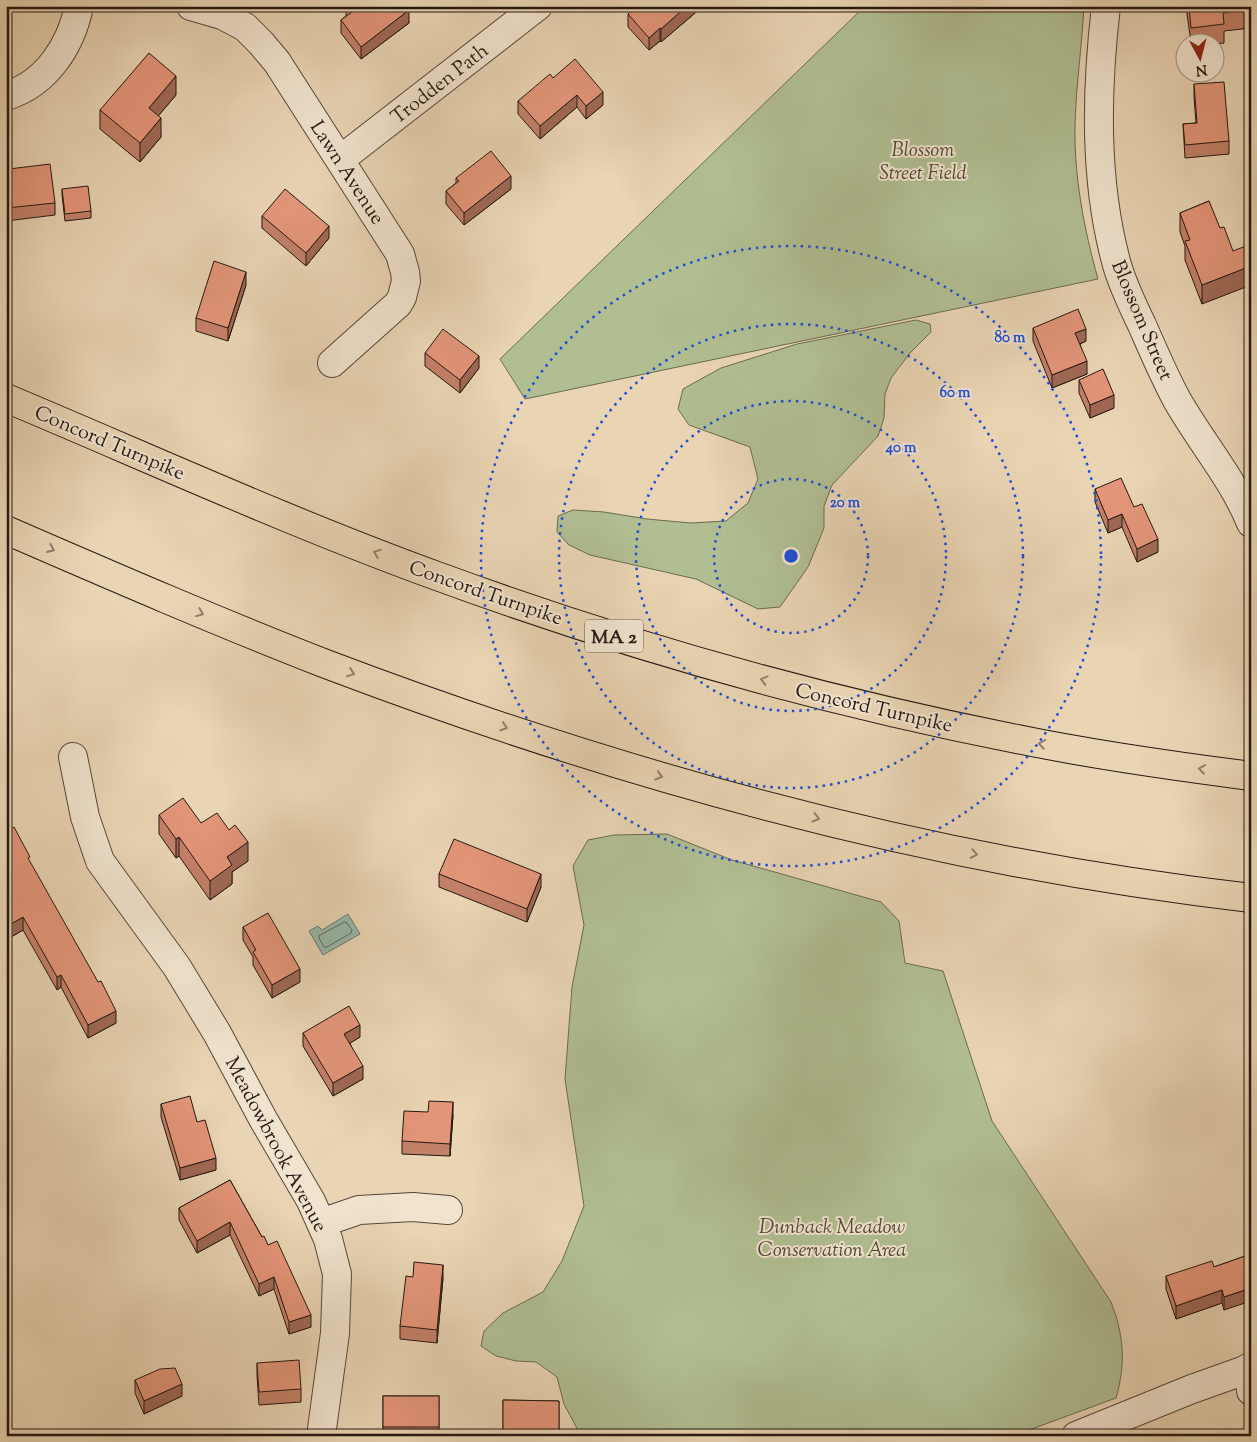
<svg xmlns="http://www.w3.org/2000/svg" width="1257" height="1442" viewBox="0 0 1257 1442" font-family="'Sorts Mill Goudy',serif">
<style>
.green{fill:#b0be92;stroke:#6a6b52}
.water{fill:#98b8a9;stroke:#6a786d}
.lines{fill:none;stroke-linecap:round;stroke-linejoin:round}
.shore{stroke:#5e685e;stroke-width:1}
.minor-casing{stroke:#55473a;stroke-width:30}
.highway-casing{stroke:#241812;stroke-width:30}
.minor{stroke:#f1e3ce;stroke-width:28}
.highway{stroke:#e9d4b3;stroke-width:28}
.wall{fill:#c38068;stroke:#241812}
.shaded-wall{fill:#9f6855;stroke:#241812}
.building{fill:#e39579;stroke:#241812}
.oneway{stroke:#907f6b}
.ring{fill:none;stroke:#1d4ed8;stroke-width:2.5;stroke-dasharray:2.5 5}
.labels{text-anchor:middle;stroke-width:4;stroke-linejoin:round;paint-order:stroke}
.shield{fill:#f1e3ce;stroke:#62554a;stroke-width:1}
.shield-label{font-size:19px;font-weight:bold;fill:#241812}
.street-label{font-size:20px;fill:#241812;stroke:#f1e3ce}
.park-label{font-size:20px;font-style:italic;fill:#4e4a38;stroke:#f1e3ce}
.centre{fill:#1d4ed8;stroke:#f1e3ce;stroke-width:2.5}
.ring-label{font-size:15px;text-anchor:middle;font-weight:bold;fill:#1d4ed8;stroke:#f1e3ce;stroke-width:4;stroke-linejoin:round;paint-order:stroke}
</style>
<rect width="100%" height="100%" fill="#e9d4b3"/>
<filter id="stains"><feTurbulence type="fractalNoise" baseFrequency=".004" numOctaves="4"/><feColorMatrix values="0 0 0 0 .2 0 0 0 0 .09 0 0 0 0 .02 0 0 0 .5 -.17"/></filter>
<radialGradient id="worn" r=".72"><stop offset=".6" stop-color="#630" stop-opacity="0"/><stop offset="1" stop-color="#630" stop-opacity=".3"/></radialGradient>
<g class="green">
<path d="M865,6h219c-2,40 -8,79 -9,119 -1,52 9,104 23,154l-573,120 -25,-40z"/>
<path d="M916,320l14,4 1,8 -21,21 -19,25 -6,16 -1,24 -6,18 -46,49 -8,21v22l-16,39 -28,40 -22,2 -62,-30 -106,-24 -21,-10 -12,-13 1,-16 15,-6 31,2 43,7 44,4 35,-2 22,-18 10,-24 -8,-32 -61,-22 -11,-16 5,-20 38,-21 76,-24z"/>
<path d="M667,834l65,26 149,42 18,19 6,42 38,8 49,150 119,181c13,33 15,62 5,96l-103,38h-432l-17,-32 -7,-27 -21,-15 -20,-1 -20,-5 -15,-10 3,-15 19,-18 40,-21 19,-31 22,-55 -19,-127 7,-92 12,-62 -11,-59 15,-26 26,-5z"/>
</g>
<path class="water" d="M348,914l12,20 -37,21 -14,-24 9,-5 4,4z"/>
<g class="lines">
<path class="shore" d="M345,922l2,1 5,7 -1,3 -24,14h-3l-5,-9v-2z"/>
<g class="minor-casing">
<g id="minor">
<path d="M191,6l31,9 23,12 16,16 16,19 123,192 5,18 1,9 -4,16 -4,7 -66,59"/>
<path d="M1106,6c-10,86 -12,176 11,259 6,21 16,41 25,60 11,25 22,51 35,75 24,42 56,79 74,123"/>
<path d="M6,96c40,-12 65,-50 73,-90"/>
<path d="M341,159l197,-153"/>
<path d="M73,757l12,60 15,44 77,106 40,66 46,86 48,82 17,38 9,35 -2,59 -14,103"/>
<path d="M321,1223l38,-13 54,-3 35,3"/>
<path d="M1248,1368l3,23"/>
<path d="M1076,1436l116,-47 59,-21"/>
</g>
</g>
<g class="highway-casing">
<g id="highway">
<path d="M6,398c143,60 285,125 431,178 188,69 383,124 580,163 77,16 156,27 234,37"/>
<path d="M6,530c106,46 212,92 320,134 298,113 608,198 925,234"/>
</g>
</g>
<use href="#minor" class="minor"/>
<use href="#highway" class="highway"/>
</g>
<g class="wall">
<path d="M346,6h60l3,17 -48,36 -20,-26v-13l5,-4z"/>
<path d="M701,6v2l-40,34 -1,-1 -11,9 -21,-23v-13z"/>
<path d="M1187,6h64v22l-27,3v12l-10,1v-2h-23l-4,-28z"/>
<path d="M553,78l50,27 -17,14 -9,-12 -37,32 -22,-25v-13z"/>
<path d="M1194,84l35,57v13l-44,4 -2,-34 13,-1 -2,-26z"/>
<path d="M176,95l-18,21 3,21 -21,25 -40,-33v-19z"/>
<path d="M9,169l46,34v12l-49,6v-46h3z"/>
<path d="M456,178l55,11 -47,36 -18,-21v-13l10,-8z"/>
<path d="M62,189l29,22v7l-26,3 -3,-26z"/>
<path d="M1209,201l-7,103 -17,-44v-14l-5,-14v-19z"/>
<path d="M262,216l67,22 -23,28 -44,-38z"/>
<path d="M246,285l-18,56 -32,-10v-13z"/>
<path d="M1033,328l53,13 -6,3 7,30 -35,14 -19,-47z"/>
<path d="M425,353l54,15 -19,25 -35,-27z"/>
<path d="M1079,380l35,28 -24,10 -11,-25z"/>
<path d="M1095,489l39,18 24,45 -21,10 -15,-35 -14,6 -13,-31z"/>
<path d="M159,815l42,8 47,38 -16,11v12l-22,16 -31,-44 -3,2 -17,-24z"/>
<path d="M6,828l24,36 86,159 -28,15 -27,-51 -4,3 -34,-60 -17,10z"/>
<path d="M439,874l102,13 -14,35 -88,-35z"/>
<path d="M243,927l57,55 -28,16 -19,-33v-8l-10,-17z"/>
<path d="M303,1033l57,4 -10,6 13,36 -30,17 -30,-50z"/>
<path d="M161,1104l36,18 19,48 -36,10 -19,-63z"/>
<path d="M453,1115l-3,41 -48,-2v-13z"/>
<path d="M230,1180l32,57 6,8 43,82 -22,7 -15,-45 -15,7 -29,-61 -33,18 -18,-33v-12z"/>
<path d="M1248,1255l-24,55 -2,-7 -46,16 -10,-30v-13l48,-9z"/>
<path d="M413,1277l30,1 -6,65 -37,-4v-13z"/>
<path d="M257,1363l44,26v13l-42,3 -2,-29z"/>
<path d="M135,1380l47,16 -38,18 -9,-21z"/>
<rect x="383" y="1396" width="56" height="40"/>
<path d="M503,1400l56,1v35h-56z"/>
</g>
<g class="shaded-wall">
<path d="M687,6h14v2l-40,34v-13z"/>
<path d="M409,10v13l-48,36v-12z"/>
<path d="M660,28v13l-11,9v-12z"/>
<path d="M176,76v19l-27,32v-19z"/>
<path d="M603,92v13l-17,14v-13z"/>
<path d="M577,95v12l-37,32v-13z"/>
<path d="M161,118v19l-21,25v-19z"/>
<path d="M511,176v13l-47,36v-12z"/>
<path d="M329,226v12l-23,28v-13z"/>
<path d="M1251,266v19l-49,19v-19z"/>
<path d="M246,272v13l-18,56v-13z"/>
<path d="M1086,329v12l-11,5v-13z"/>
<path d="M479,356v12l-19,25v-13z"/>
<path d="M1087,361v13l-35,14v-13z"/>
<path d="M1114,395v13l-24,10v-13z"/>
<path d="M1122,514v13l-14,6v-13z"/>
<path d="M1158,539v13l-21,10v-13z"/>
<path d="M179,837v19l-3,2v-19z"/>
<path d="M248,842v19l-16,11v12l-22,16v-19l17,-24z"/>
<path d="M541,874v13l-14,35v-13z"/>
<path d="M23,917v13l-17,10v-13z"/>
<path d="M300,969v13l-28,16v-13z"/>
<path d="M61,975v12l-4,3v-13z"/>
<path d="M116,1011v12l-28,15v-13z"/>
<path d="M360,1025v12l-16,10v-13z"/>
<path d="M363,1066v13l-30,17v-13z"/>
<path d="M453,1102v13l-3,41v-12z"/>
<path d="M216,1158v12l-36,10v-12z"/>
<path d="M230,1222v13l-33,18v-12z"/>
<path d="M443,1265v13l-6,65v-13z"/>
<path d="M274,1277v12l-15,7v-12z"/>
<path d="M1251,1288v13l-27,9v-13z"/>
<path d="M1222,1290v13l-46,16v-13z"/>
<path d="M311,1315v12l-22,7v-12z"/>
<path d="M182,1384v12l-38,18v-13z"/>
</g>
<g class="building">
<path d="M348,6h58l3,4 -48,37 -20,-27 11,-8z"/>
<path d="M637,6h50l-26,23 -1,-1 -11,10 -21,-24z"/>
<path d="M1189,6h62v3l-28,4 1,11 -33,4z"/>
<path d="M149,53l27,23 -27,32 12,10 -21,25 -40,-33z"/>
<path d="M575,59l28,33 -17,14 -9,-11 -37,31 -22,-25 32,-27 3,4z"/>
<path d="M1224,82l5,59 -44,4 -2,-21 14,-1 -3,-39z"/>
<path d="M491,151l20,25 -47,37 -18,-22 13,-10 -3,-3z"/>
<path d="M50,164l5,39 -49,5v-33h3v-6z"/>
<path d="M88,186l3,25 -26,3 -3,-25z"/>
<path d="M285,189l44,37 -23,27 -44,-37z"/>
<path d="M1209,201l11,27 4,-1 9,24 18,-7v22l-49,19 -17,-44 5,-1 -10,-27z"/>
<path d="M214,261l32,11 -18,56 -32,-10z"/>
<path d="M1078,309l8,20 -11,4 12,28 -35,14 -19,-47z"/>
<path d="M443,329l36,27 -19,24 -35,-27z"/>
<path d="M1103,369l11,26 -24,10 -11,-25z"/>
<path d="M1121,478l13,29 8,-3 16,35 -21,10 -15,-35 -14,6 -13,-31z"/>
<path d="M183,798l18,25 16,-10 12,17 6,-5 13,17 -21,15 5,8 -22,16 -31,-44 -3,2 -17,-24z"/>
<path d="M14,827l16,30 -2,1 70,124 3,-1 15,30 -28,14 -27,-50 -4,2 -34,-60 -17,10v-99l2,3z"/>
<path d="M454,839l87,35 -14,35 -88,-35z"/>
<path d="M268,913l32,56 -28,16 -19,-33 3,-2 -13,-23z"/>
<path d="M349,1006l11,19 -16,9 19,32 -30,17 -30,-50z"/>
<path d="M190,1096l7,26 8,-2 11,38 -36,10 -19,-64z"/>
<path d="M429,1101l24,1 -3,42 -48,-3 2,-30 24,1z"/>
<path d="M230,1180l32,57 2,-1 4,9 9,-4 34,74 -22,7 -15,-45 -15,7 -29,-62 -33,19 -18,-33z"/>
<path d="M1248,1255l3,8v25l-27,9 -2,-7 -46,16 -10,-30 46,-15 2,6z"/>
<path d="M414,1262l29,3 -6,65 -37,-4 6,-50 7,1z"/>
<path d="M299,1360l2,29 -42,3 -2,-29z"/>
<path d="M175,1368l7,16 -38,17 -9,-21 25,-11z"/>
<rect x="383" y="1396" width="56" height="31"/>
<path d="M503,1400l56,1v30h-56z"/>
</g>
<defs><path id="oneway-chevron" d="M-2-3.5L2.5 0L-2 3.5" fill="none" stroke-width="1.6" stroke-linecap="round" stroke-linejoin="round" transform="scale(1.25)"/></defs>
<g class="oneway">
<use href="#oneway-chevron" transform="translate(51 549) rotate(23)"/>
<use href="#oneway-chevron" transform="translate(377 553) rotate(-158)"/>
<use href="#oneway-chevron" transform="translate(200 613) rotate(22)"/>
<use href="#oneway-chevron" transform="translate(351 673) rotate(21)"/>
<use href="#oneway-chevron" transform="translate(764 680) rotate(-165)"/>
<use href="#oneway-chevron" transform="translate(504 727) rotate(18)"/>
<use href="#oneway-chevron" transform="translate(1042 744) rotate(-170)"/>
<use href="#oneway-chevron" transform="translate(1202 769) rotate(-172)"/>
<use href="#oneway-chevron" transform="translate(659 776) rotate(17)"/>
<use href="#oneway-chevron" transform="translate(816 818) rotate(14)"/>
<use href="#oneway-chevron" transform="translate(974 854) rotate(11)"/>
</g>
<g class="ring">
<circle cx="791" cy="556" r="77"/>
<circle cx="791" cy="556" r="155"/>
<circle cx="791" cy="556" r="232"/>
<circle cx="791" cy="556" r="310"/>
</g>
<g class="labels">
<rect class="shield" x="585" y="619.5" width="58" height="33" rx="4"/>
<g class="shield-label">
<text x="614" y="643">MA 2</text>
</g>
<g class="street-label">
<text transform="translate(439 83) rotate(-38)" y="7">Trodden Path</text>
<text transform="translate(348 172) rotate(57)" y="7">Lawn Avenue</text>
<text transform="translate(1143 320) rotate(67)" y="7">Blossom Street</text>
<text transform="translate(110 442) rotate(23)" y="7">Concord Turnpike</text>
<text transform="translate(486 592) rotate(19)" y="7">Concord Turnpike</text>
<text transform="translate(874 707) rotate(13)" y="7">Concord Turnpike</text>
<text transform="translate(277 1144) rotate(62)" y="7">Meadowbrook Avenue</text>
</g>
<g class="park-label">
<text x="923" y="156">Blossom<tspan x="923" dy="23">Street Field</tspan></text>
<text x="832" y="1233">Dunback Meadow<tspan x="832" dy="23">Conservation Area</tspan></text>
</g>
</g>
<circle cx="791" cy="556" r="8" class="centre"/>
<g class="ring-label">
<text x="1010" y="342">80 m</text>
<text x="955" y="397">60 m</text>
<text x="901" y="452">40 m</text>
<text x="845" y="507">20 m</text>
</g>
<rect width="1257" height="1442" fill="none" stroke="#e9d4b3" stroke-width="25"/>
<rect x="8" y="8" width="1242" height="1427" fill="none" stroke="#241812" stroke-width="2.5"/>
<rect x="12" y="12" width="1232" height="1417" fill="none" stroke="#241812"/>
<g transform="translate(1200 58) rotate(173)"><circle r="24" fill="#f1e3ce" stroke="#9f9283"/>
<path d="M0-4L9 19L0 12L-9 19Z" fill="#8f2418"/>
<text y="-8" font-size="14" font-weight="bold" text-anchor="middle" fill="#241812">N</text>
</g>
<rect width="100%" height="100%" filter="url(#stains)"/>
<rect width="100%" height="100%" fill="url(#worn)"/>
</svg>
